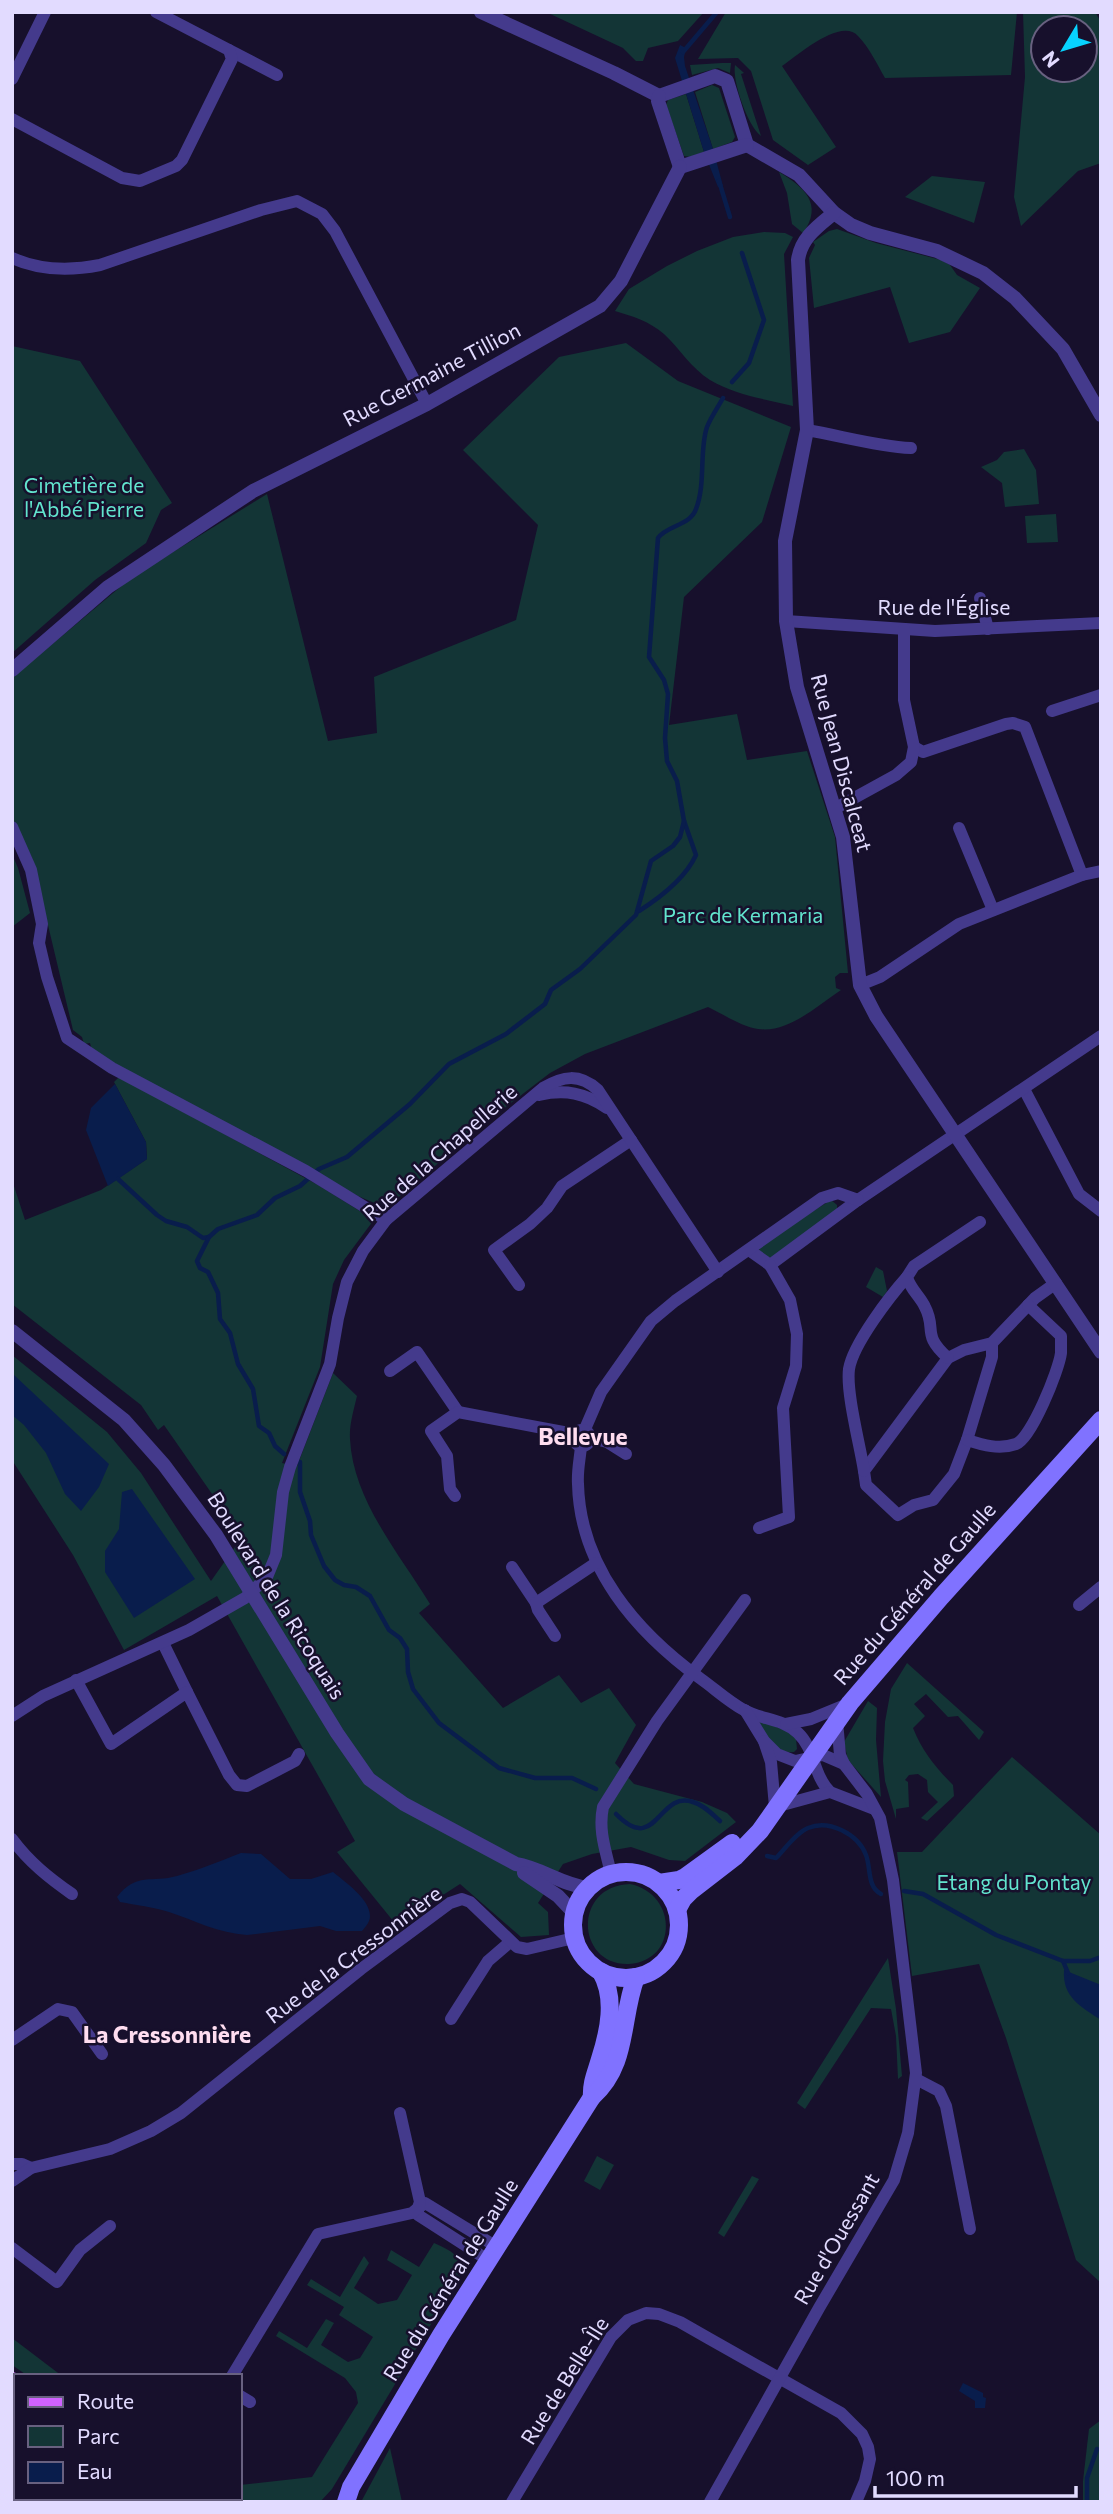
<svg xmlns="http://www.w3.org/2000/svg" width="1113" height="2514" viewBox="0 0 1113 2514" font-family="Commissioner,sans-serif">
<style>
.green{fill:#133536;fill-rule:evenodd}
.water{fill:#091d4c}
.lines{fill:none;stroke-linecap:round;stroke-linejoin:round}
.stream{stroke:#091d4c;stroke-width:4.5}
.minor{stroke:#443a8c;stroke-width:12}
.tertiary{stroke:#443a8c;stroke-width:14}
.secondary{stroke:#8072ff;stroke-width:18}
.primary{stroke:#d062ff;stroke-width:18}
.labels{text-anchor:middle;stroke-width:5;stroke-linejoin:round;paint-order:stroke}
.street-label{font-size:21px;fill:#e2dbff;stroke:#17102c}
.park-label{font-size:21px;fill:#62e4ce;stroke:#17102c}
.neighbourhood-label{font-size:23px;font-weight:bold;fill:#ffddf0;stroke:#17102c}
</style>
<rect width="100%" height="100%" fill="#17102c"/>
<g class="green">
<path d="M546,12h158l-26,29 -30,7 -5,13h-7l-13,-13z"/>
<path d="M726,12h291l-6,63 -126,3c-8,-14 -16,-31 -27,-42 -17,-19 -60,19 -76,30l54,81 -28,18 -35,-25 -22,-69 -13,-13 -40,1z"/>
<path d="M1023,12h72l6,10v141l-23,8 -57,55 -7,-29 11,-120zM1043,28h42v42h-42z"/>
<path d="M722,63h9l-1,10 -12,-5 -26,7 -2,-10z"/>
<path d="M735,65l9,8 -3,1 20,62c-14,-11 -29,-56 -26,-71z"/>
<path d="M712,85l7,3 16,49 -3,5 -19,7 -18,-57z"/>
<path d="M686,94l18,58 -14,5 -6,-1 -18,-51 2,-5z"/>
<path d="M779,172c25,15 45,32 24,61l-11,-9 -5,-31z"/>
<path d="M932,176l53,6 -11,41 -69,-26z"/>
<path d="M837,229l39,14 65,17 9,5 7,10 23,13 -30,44 -41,11 -19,-56 -76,21 -5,-50 6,-13 -2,-3 16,-11z"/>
<path d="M764,232l21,1 8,4 -9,17 9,152c-28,-7 -58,-11 -83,-26 -19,-12 -30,-31 -46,-46 -15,-13 -32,-18 -49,-23l14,-22 38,-23 30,-15 36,-14z"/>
<path d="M626,343l52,38 113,46 -29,95 -78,75 -15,128 68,-11 10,46 60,-9 28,86 13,136h-8l-5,4 1,11 5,2c-26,17 -52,43 -83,39 -16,-2 -35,-15 -50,-22l-123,47 -35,19 -65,50 -99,85 -28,-12 -265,-142 -3,-11 -6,1 -2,-7 -9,-7 -41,-172 -20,-41v-139l119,-100 136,-84 61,247 49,-8 -3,-56 142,-57 22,-95 -75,-75 96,-93z"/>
<path d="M12,346l68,15 92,142 -11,7 -15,33 -51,37 -83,73z"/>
<path d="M1024,449l12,21 3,34 -34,3 -3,-24 -21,-16 16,-7 7,-8z"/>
<path d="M1056,514l2,28 -31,1 -2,-27z"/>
<path d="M12,854l6,14 12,45 -18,14z"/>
<path d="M119,1077l199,108 53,33 2,3 -29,39 -11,24 -13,83 -38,96 15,3 36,-93 24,23c-3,13 -8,29 -7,43 3,61 49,114 80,165l-11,9 84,95 56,-33 22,28 28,-15 27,37 -21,38 19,21 68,18 25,11 9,9 -51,39 -16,-1 -38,-13 -39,7 -29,10 -25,39 10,9 1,23 -28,2 -61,-53 -31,20 -4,-5 -31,23 -57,-70 18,-11 -138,-245 -93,54 -51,-95 -61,-95v-105l95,77 34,41 70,108 31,-44 -78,-112 -6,5 -17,-25 -129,-101v-124l13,40 76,-30 46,-31 -1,-17 -32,-60z"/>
<path d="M831,1200l6,5v5l-65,48 -7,-1 -6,-6 1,-7z"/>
<path d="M876,1267l7,4 4,20 -4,6 -17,-10z"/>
<path d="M907,1663l77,69 -5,8 -21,-24 -10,1 -22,-23 -12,10 11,12 -12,12c9,23 23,40 40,57l1,11 -27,25 -6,-3 17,-16 -10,-10 -1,-12 -9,-6 -9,1 -4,5 3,2 1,25 -13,2v10l-11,-38 -2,-20 2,-39 6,-33z"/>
<path d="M868,1701l9,7 -1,32 5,57 -33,-37 -4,-18z"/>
<path d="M761,1721l26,10 9,8 1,10 -3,3c-18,2 -26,-15 -35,-29z"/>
<path d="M1012,1757l89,78v448l-25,-23 -70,-222 -27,-74 -67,12 -15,-124h25z"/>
<path d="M630,1884c48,10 48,77 -1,80 -53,2 -57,-78 1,-80z"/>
<path d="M888,1958l8,51 6,67 -4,3 -2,-43 -5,-27 -20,-1 -66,101 -8,-6z"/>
<path d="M597,2156l17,9 -14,25 -16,-9z"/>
<path d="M752,2176l7,3 -35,58 -6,-4z"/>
<path d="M434,2243c17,8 29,12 26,33l-128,213 -12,13h-114l-5,-4h39v-13l72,-8 46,-74 -2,-11 -11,-14 -69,-42 3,-5 28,17 19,-29 8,4 -13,22 27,17 12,-4 13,-21 -34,-22 5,-8 -37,-22 4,-6 29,18 24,-41 5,7 -15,25 24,16 19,-4 15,-25 -25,-15 4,-10 28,17z"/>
<path d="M12,2338l50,38h-34l-16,-11z"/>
<path d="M1101,2420v82h-18v-21l6,-52z"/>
<path d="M390,2448l12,54h-41z"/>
</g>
<g class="water">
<path d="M680,45l6,3 -2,9 1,9 28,83 10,37 -5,1 -14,-35 -29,-94z"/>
<path d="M115,1084l31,58 1,17 -39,27 -22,-56 5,-22z"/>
<path d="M14,1375l95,89 -10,23 -18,24 -16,-17 -19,-41 -22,-28 -12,-10z"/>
<path d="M132,1489l63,90 -61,39 -29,-46v-21l14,-22 3,-37z"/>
<path d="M241,1853l20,1 29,25h21l22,-7c12,10 37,27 37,44 0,6 -4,10 -8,15h-26l-16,-5 -73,9c-29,-2 -51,-14 -78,-23 -16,-5 -33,-7 -49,-10l-3,-5c19,-25 35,-14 60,-21 22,-6 43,-15 64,-23z"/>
<path d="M1064,1970l37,15v35c-20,-13 -39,-23 -37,-50z"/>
<path d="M963,2383l20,10v4l3,1 -1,10h-10v-7l-16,-10z"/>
</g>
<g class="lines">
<g class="stream">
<path d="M683,52l34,-40"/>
<path d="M719,181l11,36"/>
<path d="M732,382l17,-19 15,-43 -22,-67"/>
<path d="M639,911c22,-14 46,-32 57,-56l-12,-34"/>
<path d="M118,1179l39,36 9,6 21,6 16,11 6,-1"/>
<path d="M284,1454l-9,-8 -6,-13 -10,-7 -6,-37 -15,-25 -8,-31 -10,-14 -2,-26 -10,-21 -8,-4 -3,-7 12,-24 9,-8 39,-14 18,-17 25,-12 19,-17 28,-12 63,-53 39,-40 57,-30 39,-30 6,-14 29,-21 56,-54 15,-54 22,-15 7,-9 4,-16 -7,-40 -10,-20 -2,-23 3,-44 -4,-14 -15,-23 9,-119c9,-13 32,-12 38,-29 10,-25 3,-59 11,-82 4,-10 11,-20 16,-29"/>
<path d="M300,1462v30l10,29 1,14 13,31 11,14 9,5 12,2 14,9 19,34 11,8 7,11 1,23 5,17 26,34 60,45 36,10h37l24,11"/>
<path d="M616,1814c41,42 42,-24 77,-12 11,3 19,12 27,19"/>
<path d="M767,1856l9,2c9,-9 20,-25 32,-30 21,-9 50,6 58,27 5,13 1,32 15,39"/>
<path d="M904,1891l19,3 73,41 67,26 5,12"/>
<path d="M1063,1961h27l11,-4"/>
<path d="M1087,2502v-24l10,-29"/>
</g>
<g class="minor">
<path d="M229,50l48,25"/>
<path d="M12,79l33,-67"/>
<path d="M12,119l110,59 18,3 36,-15 6,-6 50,-101 -3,-9 -73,-38"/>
<path d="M12,258c29,13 58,13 88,7l161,-55 36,-9 25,13 13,17 92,173"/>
<path d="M807,430c35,6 69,16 104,18"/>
<path d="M980,598l8,31"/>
<path d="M786,621l149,10 166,-8"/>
<path d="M1052,711l49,-16"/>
<path d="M914,747l9,5 83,-28 7,-1 12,4 57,148"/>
<path d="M836,808l60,-33 15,-13 3,-15 -10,-47v-71"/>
<path d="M12,827l19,43 11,54 -3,19 8,34 20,61 45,30 194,103 80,49"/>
<path d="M959,828l34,82"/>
<path d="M860,985l20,-8 79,-53 123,-49 19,-4"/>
<path d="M1024,1089l55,105 22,17"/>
<path d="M539,1095c26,-6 46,-2 68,13"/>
<path d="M749,1250l21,15 88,-65 243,-164"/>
<path d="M519,1285l-25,-35 36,-26 17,-16 15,-22 69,-46"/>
<path d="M992,1343v14l-25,83 -13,34 -21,26 -19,5 -16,10 -32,-30 -2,-14 84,-113 16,-8 28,-7 43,-45 21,-15"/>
<path d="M948,1358c-27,-24 -11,-28 -23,-51 -5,-11 -15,-18 -18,-30l7,-11 66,-44"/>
<path d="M390,1371l27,-19 41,60"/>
<path d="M585,1429l16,-37 50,-71 24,-20 147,-103 16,-5 20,7"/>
<circle cx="582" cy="1438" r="8"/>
<path d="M591,1438l16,4 19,12"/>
<path d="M967,1440c16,5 32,10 49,4 15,-5 43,-74 45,-91 0,-6 0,-12 0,-17l-33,-31"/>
<path d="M581,1446c-1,13 -4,25 -3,38 2,83 58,148 123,195 14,10 28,23 43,31 18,10 38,8 54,23 17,16 15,42 32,59"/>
<path d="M864,1471c-4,-26 -18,-78 -15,-102 4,-25 41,-73 58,-92"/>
<path d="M455,1496l-5,-7 -3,-33 -16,-25 27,-19 116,22"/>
<path d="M759,1528l30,-11 -6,-109 13,-42 1,-32 -7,-34 -20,-35"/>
<path d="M512,1567l24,36"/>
<path d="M1079,1605l22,-18"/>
<path d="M555,1636l-17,-26 -2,-7 60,-40"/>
<path d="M163,1643l24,49"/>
<path d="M76,1680l35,64 76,-52 42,83 8,10 10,1 48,-25 4,-7"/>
<path d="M745,1710l19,31 13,13 18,7 28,-6 21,9"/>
<path d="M12,1716l31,-20 146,-66 56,-32 22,-21 9,-22 7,-63 7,-25 40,-103 8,-46 9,-36 16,-31 23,-31 157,-132c20,-12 36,-15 55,2l120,182"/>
<path d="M786,1724l25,-5 39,-16"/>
<path d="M764,1741l7,21 4,45 55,-15 44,17"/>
<path d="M12,1839c17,23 37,39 60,55"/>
<path d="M611,1874c-5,-23 -13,-43 -8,-67l54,-86 88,-121"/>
<path d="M451,2019l37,-58 22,-19"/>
<path d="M12,2040l46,-31 14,3 30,42"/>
<path d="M916,2079l23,12 7,15 24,123"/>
<path d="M12,2164h10l9,4"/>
<path d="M12,2181l19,-13 79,-19 41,-18 30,-18 180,-144 89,-66 12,-4 8,3 47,45 10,2 47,-11"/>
<path d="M12,2248l45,34 23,-32 30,-24"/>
<path d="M488,2260l-70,-45v-7l7,-5 72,44"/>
<path d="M232,2376l86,-142 94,-21 6,-5 2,-6 -20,-89"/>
<path d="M240,2396l10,6"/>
<path d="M512,2502l99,-165 17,-17 18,-7 13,1 21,8 28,16 133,75 21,21 6,13 2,12 -5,22 -9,21"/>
<path d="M710,2502l109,-194 75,-128 14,-47 8,-60 -23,-193 -13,-62 -13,-24 -23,-30 -4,-9 -3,-34"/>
</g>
<g class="tertiary">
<path d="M481,12l133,61 45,23"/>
<path d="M659,96l56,-20 12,5 20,64"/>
<path d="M659,96l-1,5 22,66"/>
<path d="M747,145l52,30 35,38 17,12 19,8 67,18 46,22 32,25 48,51 38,66"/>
<path d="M680,167l67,-22"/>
<path d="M834,213c-17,14 -33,25 -36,47l9,170 -22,111 1,80 11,66 46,150 17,148 16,31 225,336"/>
<path d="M12,670l96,-83 145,-96 174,-87 173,-98 21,-25 59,-114"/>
<path d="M12,1331l112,89 40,45 52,70 121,198 32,46 35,25 112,60c25,4 46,21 72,24"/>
<path d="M524,1873l34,23 16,17"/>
</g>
<g class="secondary">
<circle cx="626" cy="1925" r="53"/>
<path d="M659,1883l20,-3 6,-3 47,-34"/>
<path d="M677,1910l6,-11 8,-8 44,-34 25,-26 90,-128 91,-106 160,-177"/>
<path d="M592,2097c-1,-14 4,-24 8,-38 9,-28 16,-61 1,-87"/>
<path d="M346,2502l5,-15 90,-152 151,-238c37,-33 28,-78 44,-120"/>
</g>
<g class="primary">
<path d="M12,2381l4,3"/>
<path d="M158,2498l4,4"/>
<path d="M182,2498l5,4"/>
</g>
</g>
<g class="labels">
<g class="street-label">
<text transform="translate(432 375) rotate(-28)" y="7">Rue Germaine Tillion</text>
<text x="944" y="615">Rue de l'Église</text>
<text transform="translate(841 763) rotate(75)" y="7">Rue Jean Discalceat</text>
<text transform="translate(440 1153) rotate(-41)" y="7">Rue de la Chapellerie</text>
<text transform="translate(915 1594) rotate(-49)" y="7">Rue du Général de Gaulle</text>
<text transform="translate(276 1596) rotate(58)" y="7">Boulevard de la Ricoquais</text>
<text transform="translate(354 1955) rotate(-37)" y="7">Rue de la Cressonnière</text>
<text transform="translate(837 2239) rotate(-60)" y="7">Rue d'Ouessant</text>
<text transform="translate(451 2280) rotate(-58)" y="7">Rue du Général de Gaulle</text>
<text transform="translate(565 2381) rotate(-58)" y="7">Rue de Belle-Île</text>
</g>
<g class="park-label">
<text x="84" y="493">Cimetière de<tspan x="84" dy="24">l'Abbé Pierre</tspan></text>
<text x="743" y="923">Parc de Kermaria</text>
<text x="1014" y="1890">Etang du Pontay</text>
</g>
<g class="neighbourhood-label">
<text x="583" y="1445">Bellevue</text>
<text x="167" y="2043">La Cressonnière</text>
</g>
</g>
<rect width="1113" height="2514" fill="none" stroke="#e2dbff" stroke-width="28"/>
<rect x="14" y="2374" width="228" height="126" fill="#17102c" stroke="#686180" stroke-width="2"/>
<rect x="28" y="2397" width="35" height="10" fill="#d062ff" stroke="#686180" stroke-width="2"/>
<text x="77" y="2409" font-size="21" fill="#e2dbff">Route</text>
<rect x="28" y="2426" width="35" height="21" fill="#133536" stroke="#686180" stroke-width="2"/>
<text x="77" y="2444" font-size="21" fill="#e2dbff">Parc</text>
<rect x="28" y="2462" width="35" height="21" fill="#091d4c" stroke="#686180" stroke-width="2"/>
<text x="77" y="2479" font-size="21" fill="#e2dbff">Eau</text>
<g transform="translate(1064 49) rotate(232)"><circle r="33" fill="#17102c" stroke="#686180" stroke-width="2"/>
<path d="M0-5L12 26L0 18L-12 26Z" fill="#07d3ff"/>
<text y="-10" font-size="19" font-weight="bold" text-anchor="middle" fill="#e2dbff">N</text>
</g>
<path d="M875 2486v10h201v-10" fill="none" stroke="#e2dbff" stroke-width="3.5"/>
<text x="886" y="2486" font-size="21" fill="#e2dbff" stroke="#17102c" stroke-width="5" paint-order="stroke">100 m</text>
</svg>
